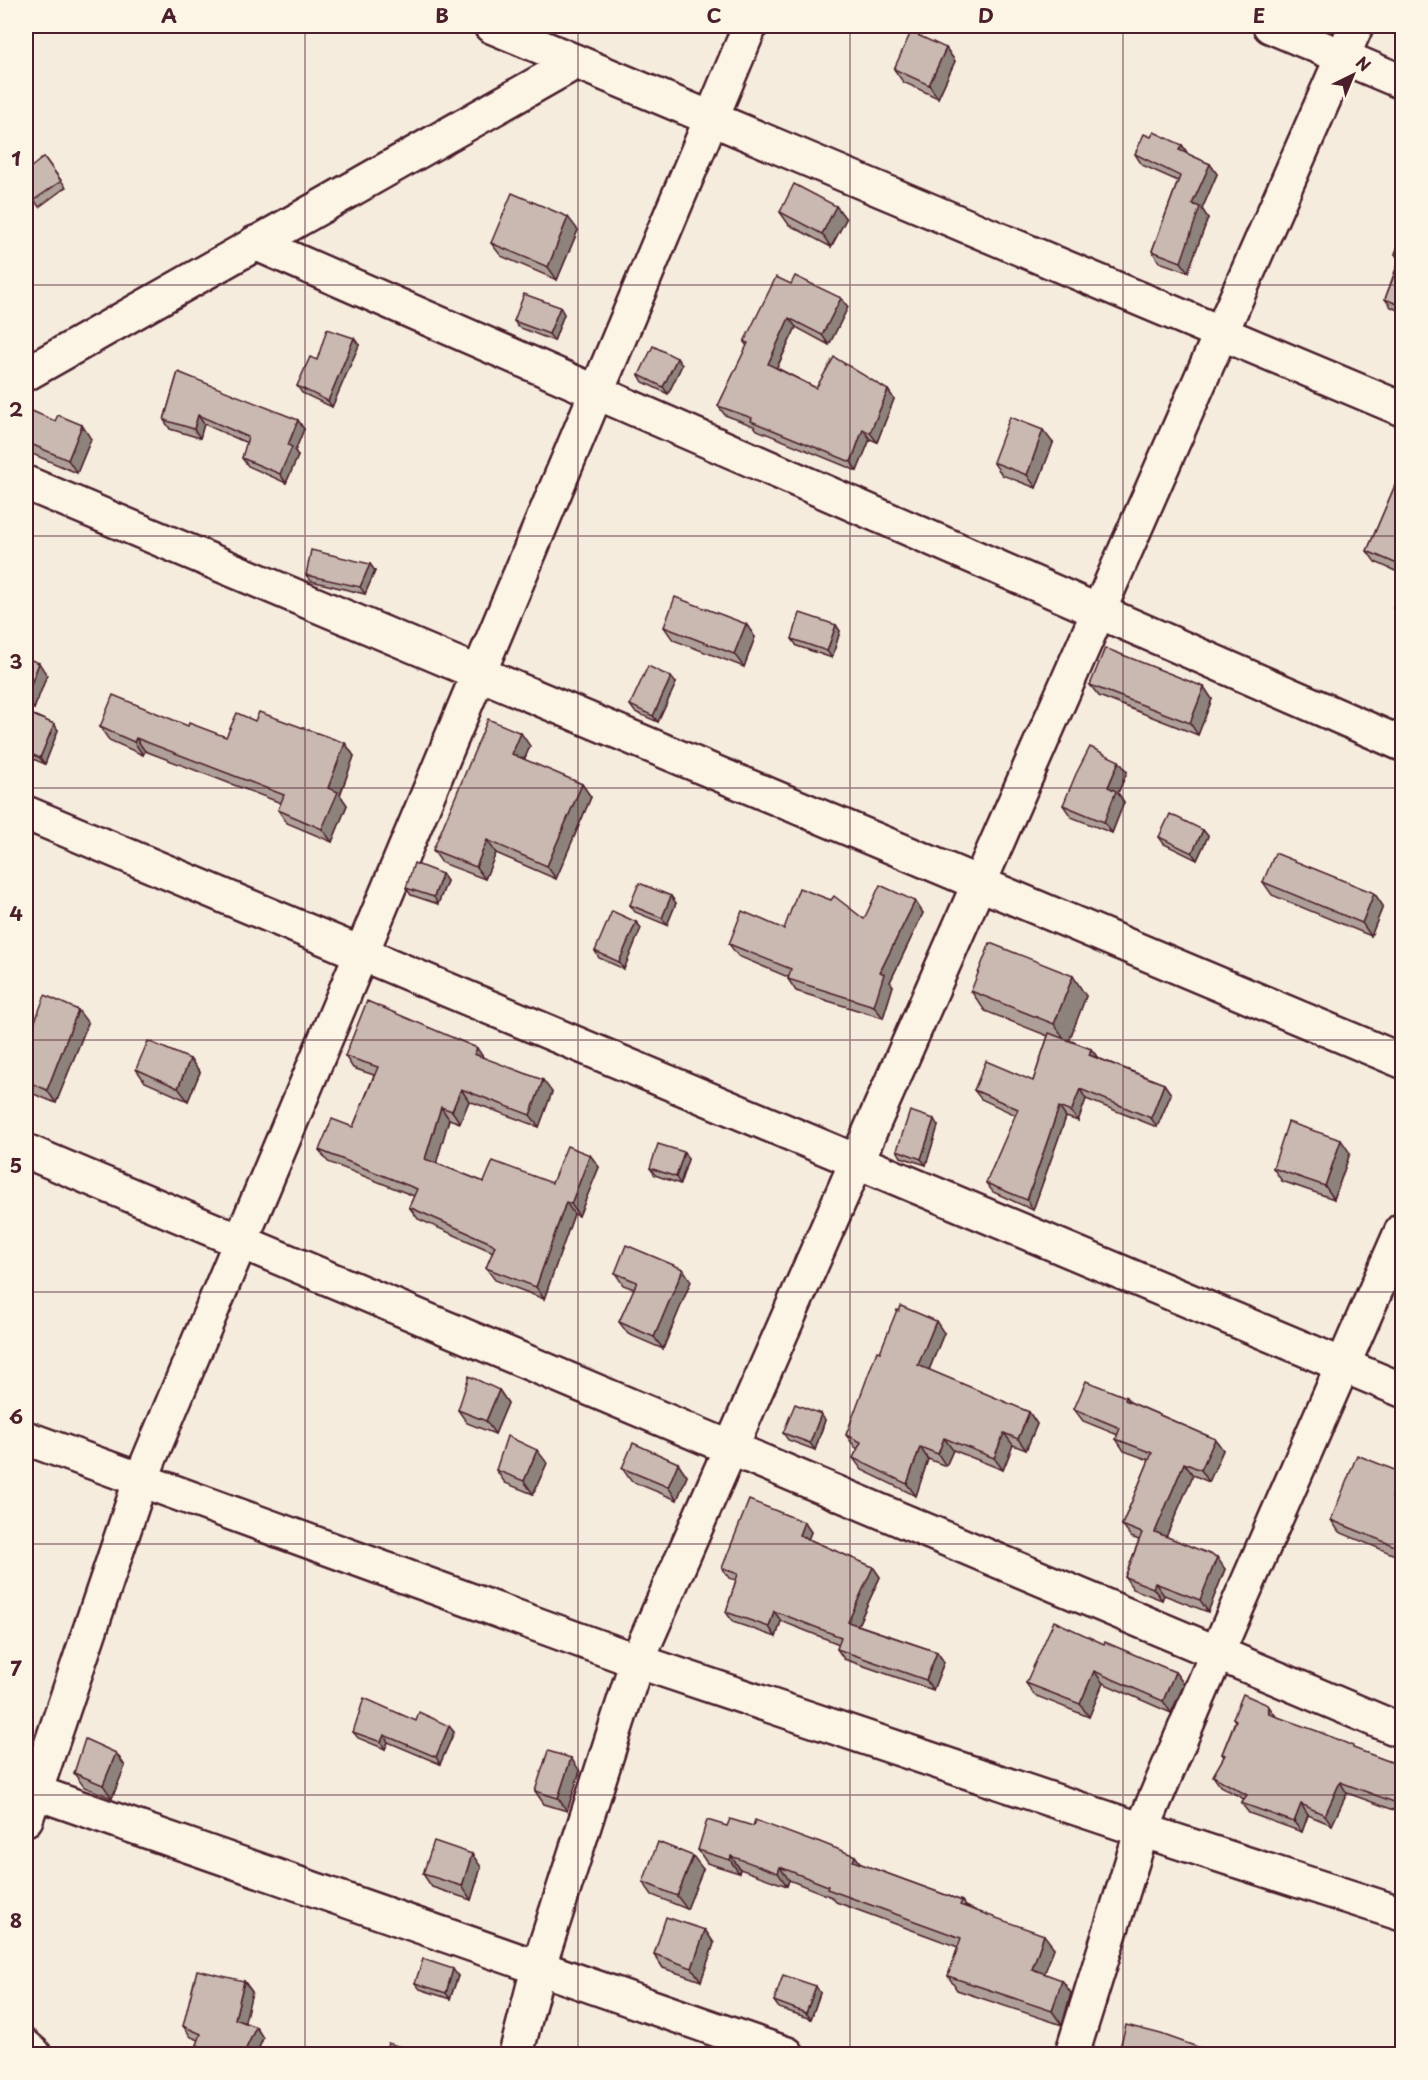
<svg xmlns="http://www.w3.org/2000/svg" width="1428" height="2080" viewBox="0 0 1428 2080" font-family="'Playpen Sans',sans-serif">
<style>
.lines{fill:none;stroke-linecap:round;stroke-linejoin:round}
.minor-casing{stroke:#4a1f2b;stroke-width:38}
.minor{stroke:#fcf5e5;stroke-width:33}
.wall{fill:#ae9f98;stroke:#4a1f2b;stroke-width:1.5}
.shaded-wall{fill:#8d827c;stroke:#4a1f2b;stroke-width:1.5}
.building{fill:#cab9b1;stroke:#4a1f2b;stroke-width:1.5}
.grid{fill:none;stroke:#4a1f2b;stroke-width:1.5;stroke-opacity:0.55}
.neatline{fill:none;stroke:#4a1f2b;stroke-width:2}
.grid-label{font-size:20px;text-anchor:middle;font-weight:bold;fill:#4a1f2b}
</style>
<rect width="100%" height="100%" fill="#f5ecde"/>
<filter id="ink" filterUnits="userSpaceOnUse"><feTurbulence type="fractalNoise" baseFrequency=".0167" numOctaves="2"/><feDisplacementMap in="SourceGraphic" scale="12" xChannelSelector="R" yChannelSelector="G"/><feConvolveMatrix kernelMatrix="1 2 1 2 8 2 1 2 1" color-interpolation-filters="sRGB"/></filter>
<g filter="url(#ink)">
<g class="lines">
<g class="minor-casing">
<g id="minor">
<path d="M491,26l911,383"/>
<path d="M1270,26l132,56"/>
<path d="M255,243l1147,501"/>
<path d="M26,374l550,-312"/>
<path d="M26,483l1376,578"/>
<path d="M26,813l1376,577"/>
<path d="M26,1151l1376,580"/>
<path d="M26,1438l611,223 505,169 260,84"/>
<path d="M26,1789l761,265"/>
<path d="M26,1819l115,-340 609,-1453"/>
<path d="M26,2047l8,7"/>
<path d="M516,2054l22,-85 99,-308 719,-1635"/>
<path d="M1072,2054l70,-224 75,-177 185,-423"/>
</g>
</g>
<use href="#minor" class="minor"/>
</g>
<g class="wall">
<path d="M946,48l9,13 -17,37 -35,-16 -9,-13z"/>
<path d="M1151,137l31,8 6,9 22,10 7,10 -15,35 6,9 -20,54 -29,-10 -7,-11 26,-70 -36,-16 -7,-11z"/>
<path d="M44,157l22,30 -27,20 -13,-19z"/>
<path d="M836,206l10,13 -15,28 -42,-22 -9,-13z"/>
<path d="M578,230l-21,50 -56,-24 -10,-13z"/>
<path d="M1402,236v76l-11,-5 -6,-8 14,-39 -4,-6z"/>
<path d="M791,284l50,14 7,9 -19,38 -33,-18 -19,41 39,20 72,2 6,9 -17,43 -7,-3 -13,32 -100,-41 -3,-4 -29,-11 -7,-9 29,-60 -3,-4z"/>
<path d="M560,307l4,7 -10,27 -36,-14 -4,-6z"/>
<path d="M359,345l-27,62 -30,-14 -5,-7 20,-26z"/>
<path d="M682,365l-14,29 -25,-12 -4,-7z"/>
<path d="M178,372l126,57 -9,22 3,5 -12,27 -38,-17 -6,-8 5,-15 -43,-19 -4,14 -30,-9 -6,-9z"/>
<path d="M55,421l36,18 -14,34 -47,-20 -4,-6v-20z"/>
<path d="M1053,443l-17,45 -34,-13 -9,-13z"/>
<path d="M1402,469v105l-27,-12 -8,-11z"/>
<path d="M370,564l5,7 -10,23 -54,-13 -5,-6z"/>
<path d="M1402,584v36l-2,-1 -7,-11z"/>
<path d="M746,624l9,13 -11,30 -71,-27 -9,-13z"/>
<path d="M836,625l4,6 -8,27 -35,-12 -5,-7z"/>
<path d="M26,658l21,17 -13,34 -8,-3z"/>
<path d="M676,683l-18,39 -23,-10 -5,-7z"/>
<path d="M1090,685l114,2 8,12 -14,36 -99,-39z"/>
<path d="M26,712l28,12 4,6 -13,34 -19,-8z"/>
<path d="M255,721l90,22 9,13 -14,39 7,10 -15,37 -45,-19 -9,-13 3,-7 -136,-52 -2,4 -34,-15 -9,-13 88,-1 38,11z"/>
<path d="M530,746l-6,14 58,24 9,13 -35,82 -60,-26 -11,26 -43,-16 -9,-13z"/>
<path d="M1127,772l-9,21 6,9 -12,31 -41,-16 -8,-12z"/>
<path d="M1203,830l5,6 -11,24 -33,-16 -5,-7z"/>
<path d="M442,874l5,7 -9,23 -27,-9 -5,-7z"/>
<path d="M1263,882l111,11 9,13 -12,30 -99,-41z"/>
<path d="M915,901l8,12 -33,69 3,4 -10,32 -87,-27 -8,-12v-2l-50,-21 -9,-12 55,-15 80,-10z"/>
<path d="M676,903l-9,22 -32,-13 -5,-7z"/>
<path d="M636,922l5,6 -17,41 -25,-11 -4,-7z"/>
<path d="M971,991l115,5 -17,44 22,9 7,9 66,26 7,10 -14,33 -71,-28 -8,22 -12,-4 -33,93 -40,-18 -7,-9 30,-68 -35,-16 -7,-9 59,-9 15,-45 -63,-25z"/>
<path d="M88,1023l-32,80 -30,-12v-46z"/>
<path d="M345,1056l139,2 68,34 -13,35 -70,-26 -9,22 -11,-4 -13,44 48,19 68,1 38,-28 9,12 -20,49 -5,-2 -30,85 -49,-19 -9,-12 7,-16 -75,-33 -9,-12 5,-11 -86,-34 -9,-12 34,-23 21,-52 -21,-7z"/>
<path d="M190,1059l10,13 -12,29 -43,-19 -9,-13z"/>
<path d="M938,1126l-12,39 -25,-8 -4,-7z"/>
<path d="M684,1152l4,7 -8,25 -25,-9 -5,-7z"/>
<path d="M1350,1153l-16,46 -52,-18 -9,-13z"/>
<path d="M615,1273l76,8 -28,68 -35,-15 -9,-12 15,-33 -11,-4z"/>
<path d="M944,1333l-15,37 100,42 8,12 -11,26 -13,-5 -10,25 -50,-20 -7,16 -18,-7 -12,37 -54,-26 -9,-12 5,-9 -3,-2 -9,-12 34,-83z"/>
<path d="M499,1390l9,13 -13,31 -28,-11 -9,-13z"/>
<path d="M1126,1397l4,5 85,37 8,11 -14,32 -16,-7 -27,62 59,32 -17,43 -44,-17 -2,5 -29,-11 -8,-12 14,-37 -8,-3 -9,-12 27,-65 -25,-9 -8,-12 2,-4 -35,-14 -9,-12z"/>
<path d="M825,1420l-10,30 -27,-10 -5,-7z"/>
<path d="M547,1463l-14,31 -28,-11 -9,-13z"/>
<path d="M678,1463l9,13 -10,24 -46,-19 -9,-13z"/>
<path d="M1402,1473v85l-63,-26 -8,-12z"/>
<path d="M804,1522l7,10 -3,7 65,28 7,10 -22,48 79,27 7,10 -11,28 -89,-31 -7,-10 2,-5 -58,-23 -5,16 -43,-15 -7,-10 10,-32 -7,-2 -7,-10z"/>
<path d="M1104,1644l71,28 9,12 -13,29 -68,-30 -14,34 -55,-22 -8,-12z"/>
<path d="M1275,1715v1l80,33 47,17v47l-55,-20 -15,32 -24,-10 -6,17 -53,-19 -8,-10 3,-4 -24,-13 -7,-10 11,-19 -2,-3 13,-33 -2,-3z"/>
<path d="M449,1726l5,6 -14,32 -52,-22 -3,7 -27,-11 -5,-6z"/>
<path d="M116,1753l9,13 -13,32 -28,-11 -10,-14z"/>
<path d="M580,1771l-13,40 -23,-7 -9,-13z"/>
<path d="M727,1826l128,30 6,8 101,37 4,5 88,42 -10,26 27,19 -9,32 -105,-35 -9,-14 10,-29 -122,-45 -4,-5 -43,-17 -2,6 -47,-17 -1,4 -32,-10 -9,-13z"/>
<path d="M481,1867l-10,33 -39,-13 -9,-13z"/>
<path d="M703,1869l-16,40 -35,-14 -9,-13z"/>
<path d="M705,1930l9,13 -13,38 -38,-13 -9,-14z"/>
<path d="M458,1976l-8,23 -30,-10 -5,-6z"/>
<path d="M244,1981l8,11 -8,31 12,4 7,11 -7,17h-52l-7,-10 2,-5 -8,-3 -8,-11z"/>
<path d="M820,1993l-9,26 -32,-11 -5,-7z"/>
</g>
<g class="shaded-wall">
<path d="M946,48l9,13 -17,37 -9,-13z"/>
<path d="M1182,145l7,11 -10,-6z"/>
<path d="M1210,164l7,10 -15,35 6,9 -20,54 -7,-10 11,-58z"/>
<path d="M836,206l10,13 -15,28 -9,-13z"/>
<path d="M568,217l10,13 -21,50 -9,-13z"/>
<path d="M841,298l7,9 -19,38 -7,-10z"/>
<path d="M560,307l4,7 -10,27 -5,-7z"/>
<path d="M789,318l7,9 -22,46 -6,-9z"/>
<path d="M354,338l5,7 -27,62 -4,-6z"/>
<path d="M677,358l5,7 -14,29 -5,-7z"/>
<path d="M888,390l6,9 -17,43 -7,-9z"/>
<path d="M198,415l6,9 -4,14 -6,-9z"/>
<path d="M298,420l6,9 -9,22 3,5 -12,27 -6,-9 8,-29z"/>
<path d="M82,425l9,14 -14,34 -9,-13z"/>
<path d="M863,429l7,10 -13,32 -6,-9z"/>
<path d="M1043,430l10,13 -17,45 -9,-13z"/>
<path d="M370,564l5,7 -10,23 -5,-7z"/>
<path d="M746,624l9,13 -11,30 -10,-13z"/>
<path d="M836,625l4,6 -8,27 -5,-7z"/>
<path d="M39,663l8,12 -13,34 -8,-12z"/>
<path d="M671,677l5,6 -18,39 -5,-6z"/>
<path d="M1204,687l8,12 -14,36 -8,-12z"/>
<path d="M54,724l4,6 -13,34 -5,-6z"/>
<path d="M521,733l9,13 -9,21 -9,-13z"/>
<path d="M136,738l9,13 -2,4 -9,-13z"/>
<path d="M345,743l9,13 -14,39 7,10 -15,37 -10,-13 6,-41z"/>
<path d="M1119,761l8,11 -9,21 6,9 -12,31 -8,-11 4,-35z"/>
<path d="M582,784l9,13 -35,82 -9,-13z"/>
<path d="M1203,830l5,6 -11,24 -5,-7z"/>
<path d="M487,840l9,13 -11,26 -9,-12z"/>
<path d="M442,874l5,7 -9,23 -4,-7z"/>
<path d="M1374,893l9,13 -12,30 -9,-13z"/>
<path d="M671,896l5,7 -9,22 -5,-7z"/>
<path d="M915,901l8,12 -33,69 3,4 -10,32 -9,-12 6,-34z"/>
<path d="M636,922l5,6 -17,41 -5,-7z"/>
<path d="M1073,976l13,20 -18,48 -14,-20z"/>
<path d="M78,1010l10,13 -32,80 -9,-13z"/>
<path d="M477,1048l8,12 -11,-6z"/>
<path d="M1091,1049l7,9 -9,-3z"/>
<path d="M190,1059l10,13 -12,29 -10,-13z"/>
<path d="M543,1080l9,12 -13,35 -9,-12z"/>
<path d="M1164,1084l7,10 -14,33 -6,-9z"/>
<path d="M461,1089l8,12 -9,22 -8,-12z"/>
<path d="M1080,1089l6,10 -8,22 -7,-9z"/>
<path d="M441,1107l8,12 -15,52 -9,-12z"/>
<path d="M1059,1107l7,10 -33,93 -6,-10z"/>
<path d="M934,1119l4,7 -12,39 -5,-6z"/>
<path d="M1341,1140l9,13 -16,46 -9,-13z"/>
<path d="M684,1152l4,7 -8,25 -4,-7z"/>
<path d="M590,1155l9,12 -20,49 -8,-12z"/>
<path d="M566,1202l8,12 -30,85 -8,-12z"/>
<path d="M683,1269l8,12 -28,68 -9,-12z"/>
<path d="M936,1321l8,12 -18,44 -8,-12z"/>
<path d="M499,1390l9,13 -13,31 -9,-13z"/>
<path d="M1029,1412l8,12 -11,26 -8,-11z"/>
<path d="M821,1414l4,6 -10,30 -5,-7z"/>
<path d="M1004,1433l9,12 -10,25 -9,-12z"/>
<path d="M944,1438l9,12 -7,16 -8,-12z"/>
<path d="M1215,1439l8,11 -14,32 -8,-12z"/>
<path d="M920,1447l8,12 -12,37 -9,-12z"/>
<path d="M537,1450l10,13 -14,31 -9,-13z"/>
<path d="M678,1463l9,13 -10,24 -9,-13z"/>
<path d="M1184,1463l9,12 -30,69 -8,-12z"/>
<path d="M1402,1473v31l-10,-6z"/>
<path d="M804,1522l7,10 -5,13 -7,-10z"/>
<path d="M1217,1557l8,12 -17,43 -8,-12z"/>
<path d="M873,1567l7,10 -25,54 -7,-9z"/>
<path d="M1155,1583l9,12 -2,5 -9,-12z"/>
<path d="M774,1611l7,10 -5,16 -7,-10z"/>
<path d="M937,1652l7,10 -11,28 -7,-10z"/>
<path d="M1094,1671l9,12 -14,34 -9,-13z"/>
<path d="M1175,1672l9,12 -13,29 -8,-12z"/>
<path d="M1268,1705l7,10 1,9 -7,-10z"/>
<path d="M449,1726l5,6 -14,32 -4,-7z"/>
<path d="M384,1735l4,7 -3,7 -4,-7z"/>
<path d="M116,1753l9,13 -13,32 -9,-13z"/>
<path d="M571,1758l9,13 -13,40 -9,-13z"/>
<path d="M1340,1782l7,11 -15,32 -7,-10z"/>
<path d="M1301,1804l7,11 -6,17 -8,-10z"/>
<path d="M472,1854l9,13 -10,33 -9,-14z"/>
<path d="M693,1856l10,13 -16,40 -10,-13z"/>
<path d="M731,1856l9,13 -1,4 -9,-13z"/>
<path d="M855,1856l10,13 -12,-8z"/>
<path d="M780,1867l9,13 -2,6 -9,-13z"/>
<path d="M705,1930l9,13 -13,38 -9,-13z"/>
<path d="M1044,1935l10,13 -13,35 -9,-14z"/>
<path d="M453,1969l5,7 -8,23 -4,-6z"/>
<path d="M1062,1980l9,13 -9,32 -10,-14z"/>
<path d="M244,1981l8,11 -9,38 -8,-11z"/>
<path d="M816,1986l4,7 -9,26 -5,-6z"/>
<path d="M256,2027l7,11 -7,17h-13z"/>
</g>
<g class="building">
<path d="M911,32l35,16 -17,37 -35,-16z"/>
<path d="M1154,132l28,13 -3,5 31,14 -18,40 8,3 -19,55 -29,-11 28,-75 -45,-22 9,-20 7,3z"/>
<path d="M44,157l17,24 -27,19 -8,-12v-17z"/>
<path d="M794,184l42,22 -14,28 -42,-22z"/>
<path d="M512,193l56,24 -20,50 -57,-24z"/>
<path d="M1402,236v70l-17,-7 16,-42 -6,-3z"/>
<path d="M795,276l46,22 -19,37 -33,-17 -21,46 48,24 18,-31 54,33 -18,43 -7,-4 -12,33 -100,-41 1,-3 -34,-12 30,-63 -4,-1 32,-65 15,7z"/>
<path d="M524,294l36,13 -11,27 -35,-13z"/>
<path d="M327,329l27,9 -26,63 -31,-15 13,-29 7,3z"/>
<path d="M653,346l24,12 -14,29 -24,-12z"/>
<path d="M178,372l120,48 -10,25 4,2 -12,27 -38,-16 6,-21 -50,-22 -4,14 -30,-9z"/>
<path d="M32,411l23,10 3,-6 24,10 -14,35 -42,-18v-15z"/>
<path d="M1010,417l33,13 -16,45 -34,-13z"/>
<path d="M1402,469v97l-35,-15z"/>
<path d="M311,550l59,14 -10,23 -54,-12z"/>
<path d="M1402,584v28l-9,-4z"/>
<path d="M675,597l71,27 -12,30 -70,-27z"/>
<path d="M800,613l36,12 -9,26 -35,-12z"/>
<path d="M1105,648l99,39 -14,36 -100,-38z"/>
<path d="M26,658l13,5 -13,34z"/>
<path d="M648,666l23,11 -18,39 -23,-11z"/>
<path d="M113,695l75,31 1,-3 37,14 11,-24 18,8 4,-9 86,31 -17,45 10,4 -16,37 -44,-19 6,-15 -148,-57 -2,4 -34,-15z"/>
<path d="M26,712l28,12 -14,34 -14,-6z"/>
<path d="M488,719l33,14 -9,21 70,30 -35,82 -60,-26 -11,27 -43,-17z"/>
<path d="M1090,747l29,14 -11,26 8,4 -12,31 -41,-17 13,-31z"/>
<path d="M1170,814l33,16 -11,23 -33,-16z"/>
<path d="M1275,853l99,40 -12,30 -99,-41z"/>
<path d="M414,863l28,11 -8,23 -28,-9z"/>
<path d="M639,883l32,13 -9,22 -32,-13z"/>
<path d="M880,885l35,16 -35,71 4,2 -10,32 -86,-27 3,-10 -62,-25 13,-33 42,18 15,-41 32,12 3,-4 30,23z"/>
<path d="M612,911l24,11 -17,40 -24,-11z"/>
<path d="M990,943l83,33 -19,48 -83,-33z"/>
<path d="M45,995l33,15 -31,80 -21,-9v-36z"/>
<path d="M367,1001l110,47 -3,6 69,26 -13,35 -69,-26 -9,22 -11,-4 -16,52 59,23 9,-21 59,22 15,-37 23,9 -19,49 -5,-2 -30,85 -50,-19 9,-22 -4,-3 -82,-36 8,-18 -98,-39 13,-31 21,8 25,-60 -33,-11z"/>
<path d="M1049,1033l42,16 -2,6 75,29 -13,34 -71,-29 -9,23 -12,-5 -32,93 -41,-17 32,-74 -44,-19 12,-29 47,20z"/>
<path d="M148,1041l42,18 -12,29 -42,-19z"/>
<path d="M910,1111l24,8 -13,40 -24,-9z"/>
<path d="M1288,1122l53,18 -16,46 -52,-18z"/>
<path d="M658,1144l26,8 -8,25 -26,-9z"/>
<path d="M626,1245l57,24 -29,68 -35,-15 18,-40 -22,-9z"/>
<path d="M901,1306l35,15 -18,44 111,47 -11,27 -14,-6 -10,25 -50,-20 -6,16 -18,-7 -13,37 -54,-26 8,-16 -15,-7 31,-84 3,1 17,-42 2,1z"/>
<path d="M469,1376l30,14 -13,31 -28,-11z"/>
<path d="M1086,1381l40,16 -1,3 90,39 -14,31 -17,-7 -29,69 62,25 -17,43 -45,-17 -2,5 -28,-11 17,-44 -20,-8 30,-72 -36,-14 4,-11 -46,-19z"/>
<path d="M795,1404l26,10 -11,29 -27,-10z"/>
<path d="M507,1436l30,14 -13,31 -28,-11z"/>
<path d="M633,1443l45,20 -10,24 -46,-19z"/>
<path d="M1357,1455l45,18 -10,25 10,5v46l-71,-29z"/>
<path d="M749,1500l55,22 -5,13 74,32 -25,55 89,30 -11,28 -89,-31 4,-12 -67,-26 -5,16 -43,-15 12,-38 -16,-6z"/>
<path d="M1054,1621l50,23 1,-2 70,30 -12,29 -69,-30 -14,33 -54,-21z"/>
<path d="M1243,1694l25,11 1,9 48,17 36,15v2l49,18v39l-62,-23 -15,33 -24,-11 -7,18 -53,-19 6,-8 -34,-19 12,-21 -3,-1 14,-34 -3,-2z"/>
<path d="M364,1698l52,23 3,-9 30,14 -13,31 -52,-22 -3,7 -28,-10z"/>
<path d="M85,1739l31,14 -13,32 -29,-12z"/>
<path d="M548,1751l23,7 -13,40 -23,-7z"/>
<path d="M730,1819l23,7 2,-6 59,22 1,-2 40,16 -2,5 109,40 -2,4 84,30 -12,34 30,11 -10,31 -104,-35 13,-38 -134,-49 1,-3 -48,-19 -2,6 -47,-17 -1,4 -32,-10 9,-30 20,6z"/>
<path d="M434,1841l38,13 -10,32 -39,-12z"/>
<path d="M658,1842l35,14 -16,40 -34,-14z"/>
<path d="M666,1917l39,13 -13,38 -38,-14z"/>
<path d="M423,1959l30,10 -7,24 -31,-10z"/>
<path d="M197,1970l47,11 -9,38 21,8 -13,28h-25l-21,-10 4,-11 -18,-8z"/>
<path d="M783,1975l33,11 -10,27 -32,-12z"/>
<path d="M1126,2025l35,9 59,21h-102z"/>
<path d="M388,2043l38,12h-42z"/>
</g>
</g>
<path class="grid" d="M305,26v2028M578,26v2028M850,26v2028M1123,26v2028M26,285h1376M26,536h1376M26,788h1376M26,1040h1376M26,1292h1376M26,1544h1376M26,1795h1376"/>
<rect width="1428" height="2080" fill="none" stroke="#fcf5e5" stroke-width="66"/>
<g transform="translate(1353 75) rotate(43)" stroke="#fcf5e5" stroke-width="4.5" paint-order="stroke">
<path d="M0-4.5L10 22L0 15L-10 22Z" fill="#4a1f2b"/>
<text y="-9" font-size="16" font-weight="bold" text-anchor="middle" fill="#4a1f2b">N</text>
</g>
<rect x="33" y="33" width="1362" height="2014" class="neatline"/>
<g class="grid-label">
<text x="169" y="23">A</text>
<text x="442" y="23">B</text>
<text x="714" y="23">C</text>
<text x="986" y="23">D</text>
<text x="1259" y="23">E</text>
<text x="16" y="166">1</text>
<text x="16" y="417">2</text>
<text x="16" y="669">3</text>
<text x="16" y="921">4</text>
<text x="16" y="1173">5</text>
<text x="16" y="1424">6</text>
<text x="16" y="1676">7</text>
<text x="16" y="1928">8</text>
</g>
</svg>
